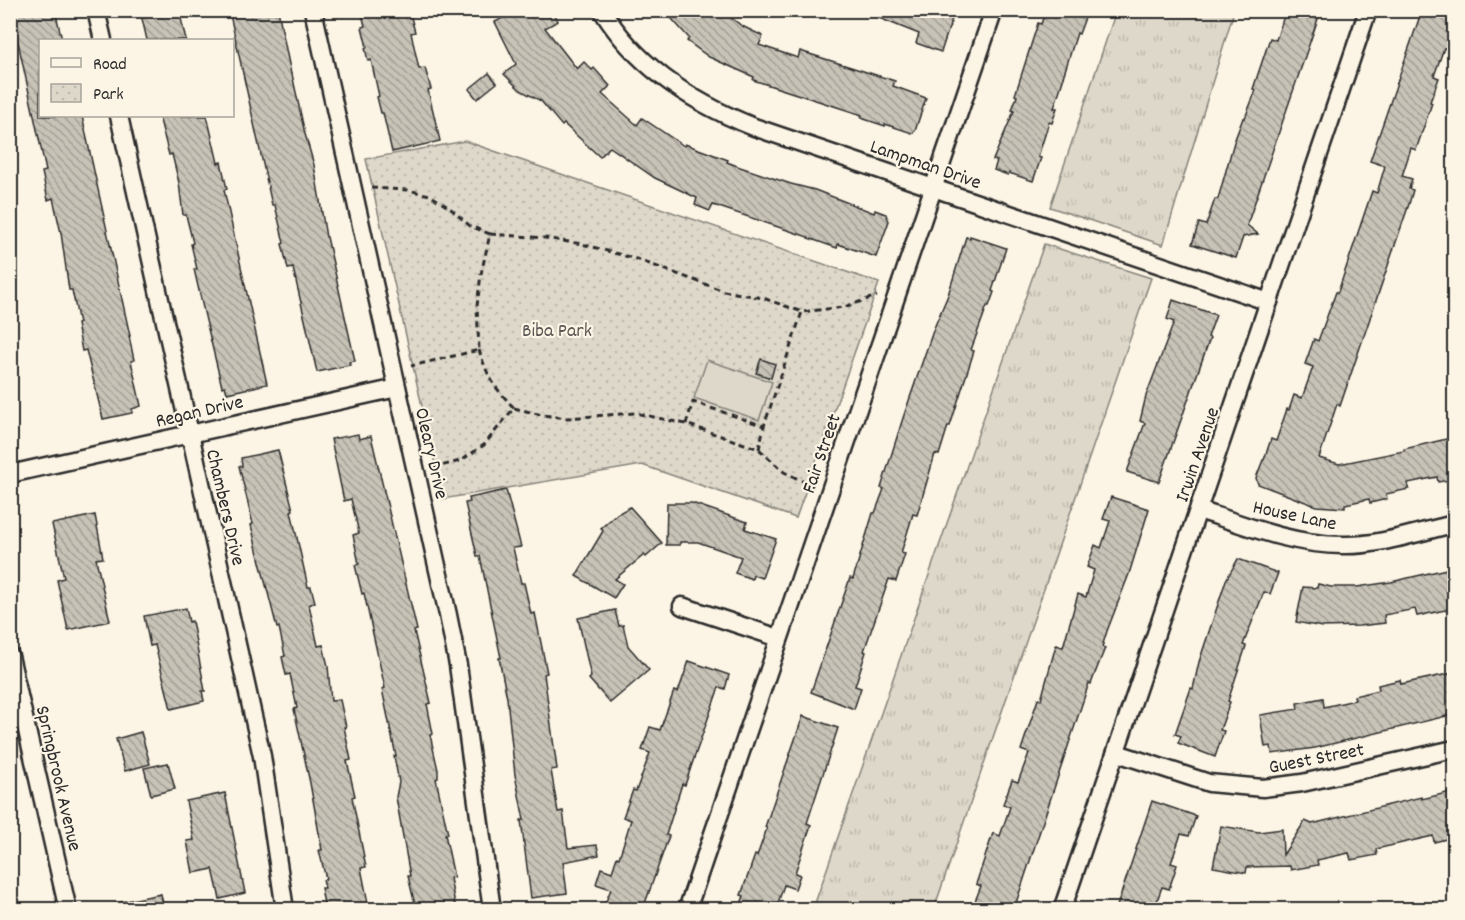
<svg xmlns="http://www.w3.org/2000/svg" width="1465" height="920" viewBox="0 0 1465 920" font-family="Dekko,sans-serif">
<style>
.grass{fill:url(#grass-tufts);stroke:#84827a;stroke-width:1.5}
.park{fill:url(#park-dots);stroke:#84827a;stroke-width:1.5}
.pitch{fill:#ded8ca;stroke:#84827a;stroke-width:1.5}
.building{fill:url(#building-back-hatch);stroke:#2b2b2b;stroke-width:1.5}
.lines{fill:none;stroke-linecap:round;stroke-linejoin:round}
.street-casing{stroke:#2b2b2b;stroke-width:21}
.path{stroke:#2b2b2b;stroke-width:3;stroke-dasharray:6 4.5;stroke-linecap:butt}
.street{stroke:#fcf5e5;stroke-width:16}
.labels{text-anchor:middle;stroke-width:4.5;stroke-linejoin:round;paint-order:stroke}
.street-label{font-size:20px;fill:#2b2b2b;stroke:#fcf5e5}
.park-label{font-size:20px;fill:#585653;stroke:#fcf5e5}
</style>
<defs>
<pattern id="grass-tufts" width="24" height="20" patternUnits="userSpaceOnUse" patternTransform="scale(1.5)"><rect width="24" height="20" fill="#ded8ca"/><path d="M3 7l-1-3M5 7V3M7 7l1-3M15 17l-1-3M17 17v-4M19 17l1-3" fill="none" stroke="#bfbaae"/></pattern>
<pattern id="park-dots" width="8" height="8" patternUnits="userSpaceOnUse" patternTransform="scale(1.5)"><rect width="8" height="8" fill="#ded8ca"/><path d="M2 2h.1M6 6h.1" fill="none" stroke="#bfbaae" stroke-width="1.8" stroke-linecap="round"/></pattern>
<pattern id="building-back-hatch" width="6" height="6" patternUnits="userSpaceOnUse" patternTransform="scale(1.5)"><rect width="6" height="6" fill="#c8c3b7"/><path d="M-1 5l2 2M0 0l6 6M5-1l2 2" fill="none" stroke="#a39f95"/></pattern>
</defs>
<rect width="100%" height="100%" fill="#fcf5e5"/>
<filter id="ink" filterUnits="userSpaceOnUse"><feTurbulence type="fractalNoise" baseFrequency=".0167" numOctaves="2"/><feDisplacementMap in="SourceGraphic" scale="12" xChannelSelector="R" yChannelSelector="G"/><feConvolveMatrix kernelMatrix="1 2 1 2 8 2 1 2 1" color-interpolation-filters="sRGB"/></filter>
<g filter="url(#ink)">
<g class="grass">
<path d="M1116,11h118l-71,234 -113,-38z"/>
<path d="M1044,244l107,34 -217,631h-121z"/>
</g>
<path class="park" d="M465,141l414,142 -83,235 -154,-53 -199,34 -77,-340z"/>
<path class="pitch" d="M707,360l65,22 -13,38 -65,-22z"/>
<g class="building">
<path d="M11,10h44l7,30h-22v76h42l48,220h-1l5,24 -3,1 10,45 -9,3v4l-29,6 -17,-69 -4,1 -5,-27 2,-1 -7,-33h-3l-8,-57 -8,-35 -5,2 -6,-28 4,-1z"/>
<path d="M140,10h39l7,30h-39z"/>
<path d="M229,10h49l13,64h1l13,60 9,31 12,72h1l5,22 23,102 -6,1 1,3 -33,7 -24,-104 -5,1 -6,-25 2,-1 -9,-38h-3z"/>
<path d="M376,10h33l6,22 -4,1 8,36 6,-1 6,21 -3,1 12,51 -48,11 -9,-39h-2l-4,-16 2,-1 -8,-36 -3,1 -3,-13 2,-1 -5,-20 3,-1 -3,-12z"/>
<path d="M518,10h35l5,11 -13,7 32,41 7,-7 8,8 2,-2 16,18 -8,8 35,31 5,-7 42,28 1,-2 43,16 -1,2 13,5 51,17 24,6 59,23 1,-3 11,4 3,7 -13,36 -38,-13 -1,4 -29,-10v-1l-95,-32 -3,6 -15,-6 2,-7 -42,-20 -45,-31 -10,10 -36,-33 -2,2 -21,-25 -21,-11 -16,-16 12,-10 -21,-42z"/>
<path d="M664,10h57l21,16 21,10 -4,9 39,13 2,-7 95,30 -2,5 33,12 -11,33 -3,2 -27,-9v2l-24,-8 1,-3 -109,-35 1,-3 -45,-20 -22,-16 2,-3z"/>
<path d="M859,10h86l-1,3 9,3 -12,36 -25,-9 3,-9z"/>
<path d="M1046,10h27l13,5 -7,19 -2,-1 -14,44h1l-10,31h3l-5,15 -3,-1 -11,35 3,1 -8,23 -24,-8 -1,2 -14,-5 3,-9 -4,-1 21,-49 -2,-1 5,-14 -2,-1 23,-72 3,1z"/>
<path d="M1286,10h35l-74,215 11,9 -15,3 -7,21 -44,-14 7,-21 7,2 9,-26h3l16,-57 9,-24h2l11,-28 -3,-1 17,-51 6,2z"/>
<path d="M1422,10h33v32l-3,8 -8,-2 -10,28 5,2 -9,24 2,1 -16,47 -5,-2 -9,28 10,3 -3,10 4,1 -4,14 -69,202 -3,-2 -18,54 20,6 65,-13v-2l51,-12v42l-17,3 -1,-5 -29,6 1,6 -23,5 1,5 -17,4 -1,-4 -24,5v4l-29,-2 -58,-22 -2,-6 7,-18h1l7,-21 5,2 11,-32 2,1 5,-15 8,3 11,-31 -8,-3 9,-25 4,2 18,-49h2l34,-101 5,2 8,-27 -15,-5z"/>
<path d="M489,73l8,10 -20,16 -8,-10z"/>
<path d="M159,116h48l11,47 3,-1 6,27 -3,1 43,194 -40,9 -2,-7 -3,1 -19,-79 -9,-39h3l-6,-25 2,-1 -7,-28h-3l-4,-32 -7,-29 -3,1z"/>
<path d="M970,236l36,12 -14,43 2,1 -5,14h-2l-16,44 3,1 -24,75h-2l-9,29 -4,-1 -18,61 -4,-1 -12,39 4,1 -9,27 -7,-2 -25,72 2,1 -11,34 6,2 -7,21 -43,-17 39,-114 3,1 20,-66h2l9,-24 -3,-1 22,-70 31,-90 14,-33 18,-58 4,1z"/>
<path d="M1173,300l43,15 -8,22 2,1 -51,144 -32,-10 18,-49 -5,-2 6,-25 28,-74 -7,-3z"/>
<path d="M761,359l14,5 -4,14 -15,-5z"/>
<path d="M358,434l1,5 12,-3 46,194 -3,1 17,72 -4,1 6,30 -3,1 8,35v8l-2,1 12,55h-3l9,43 -4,1 6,31h-40l-8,-33h2l-14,-79 3,-15 -5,-26h2l-14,-67 3,-1 -21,-95 -2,1 -7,-29 4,-1 -6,-29 6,-2 -8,-34 -7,2 -13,-62z"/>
<path d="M278,450l15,60 -2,1 17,76h3l4,15 -6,3 9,41 5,-1 5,21 3,35 9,-1 6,27h-2l7,33 -4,1 8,35 -3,1 14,70 -5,1 7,35h-3l1,6h-41l-4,-21h4l-2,-8 3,-1 -7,-29h3l-12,-67 -16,-74 3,-1 -7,-34 -4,1 -4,-18 3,-1 -6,-29 -2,1 -19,-74 -7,-29 2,-1 -14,-58h3l-1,-8z"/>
<path d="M506,490l15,57 -8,1 8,35h3l7,31 4,-1 12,60 -3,1 13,95 -6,1 7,42 5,-1 5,37 29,-3 2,10 -36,7 4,31 -36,5 -10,-78h3l-9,-45 -8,-77 -8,-40h2l-21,-102h-3l-12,-53 5,-1 -1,-4z"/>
<path d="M1111,497l38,12 -20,65 -22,57 -5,16 3,1 -11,28 -3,8 -2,-1 -75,226h-42l9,-23 -5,-2 17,-51 7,3 10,-29 -7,-3 9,-24 6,2 11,-29 -8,-3 17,-51 3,1 15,-55 7,2 15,-53 8,3 8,-27 -7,-3 8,-22 6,3 9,-27 -7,-2z"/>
<path d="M667,503h25l55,19 -2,7 31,10 -14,39 -9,-3 -1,4 -17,-6 6,-16 -43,-15h-18v3h-14z"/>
<path d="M630,507l32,36 -16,14 -2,-2 -29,24 8,5 -9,14 -38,-22 27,-45 -2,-3 16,-14z"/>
<path d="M95,515l8,43 -7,1 14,62 -42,9 -11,-50 7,-2 -12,-54z"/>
<path d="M1238,559l40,14 -8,21 -6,-2 -21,53 3,1 -18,55 2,1 -10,28 4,1 -9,26 -37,-14 3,-7 -6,-2 16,-46 2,1 6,-27 27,-82z"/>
<path d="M1455,567v41l-38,8 -2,-7 -31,6 1,8 -26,3 -37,1 -26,-5 7,-35 14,1 1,-4 13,3h26l34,-5z"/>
<path d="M186,608l3,14 3,-1 3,16 10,54h-3l2,10 -33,8 -16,-64 -5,1 -6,-30z"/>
<path d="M615,610l4,16 4,-1 5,21 21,24 -39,33 -21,-24 2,-2 -13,-59z"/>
<path d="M689,661l40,14 -4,14 -6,-2 -28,80 -6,18 -3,-1 -16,51 3,1 -26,73h-40l8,-20 -15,-5 5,-16 11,4 5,-15 2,1 12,-38 -8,-3 10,-27 3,1 14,-38 -8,-3 8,-23 10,3 14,-39 4,1z"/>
<path d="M1453,673l2,41 -140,34 -43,6 -1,-8 -6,1 -5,-32 38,-6 -1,-6 26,-5 1,9 31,-7 -1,-4 25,-6 -1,-5 22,-5 1,4z"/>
<path d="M803,716l35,12 -31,95 4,2 -16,48 5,2 -5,14 -11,-4 -8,24h-37l5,-13 -3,-1 14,-40 2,1 10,-28 -2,-1z"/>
<path d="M141,732l9,32 -25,7 -9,-32z"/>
<path d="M168,763l7,26 -24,6 -7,-27z"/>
<path d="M1455,791v46l-21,5 -1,-6 -57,13 1,6 -26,5 -2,-7 -32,7 1,5 -27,5 -1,-4 -43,1 -1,6 -33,-6 8,-41 38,6 23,-3 1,26 22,-34 7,3 109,-27 1,2z"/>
<path d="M225,793l20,100 -25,6 -7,-30 -20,4 -6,-32 7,-1 -8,-39z"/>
<path d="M1152,801l44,15 -7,20 -8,-2 -10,29 6,2 -8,24 -7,-2 -8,22h-38z"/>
<path d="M161,894l3,15h-47l-1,-6z"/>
</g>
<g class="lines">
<g class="street-casing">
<g id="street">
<path d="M96,10l7,30"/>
<path d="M313,10l135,605 10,50 34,245"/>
<path d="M602,10c35,58 91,93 152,117l515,175"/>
<path d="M119,116l143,640 23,154"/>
<path d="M10,474l387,-86"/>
<path d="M1199,510c45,15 94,35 143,35 37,1 76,-13 112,-21"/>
<path d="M682,606l97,32"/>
<path d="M10,656l58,254"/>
<path d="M1117,753l92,30 54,5 39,-5 152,-34"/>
<path d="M687,910l307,-900"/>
<path d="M1062,910l306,-900"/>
</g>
</g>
<g class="path">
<path d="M371,188l37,2 22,5 21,14 19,17 20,8 -9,40 -4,32 2,44 -68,16"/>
<path d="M490,234l55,4 37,6 54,15 88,32 39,7 39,14 42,-5 33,-11"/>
<path d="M514,408l28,7 25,3 68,-5 51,11 73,25 25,23 29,14"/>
<path d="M686,424l7,-22 71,24"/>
<path d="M759,449l5,-23 38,-114"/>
<path d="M433,468l27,-7 24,-16 30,-37c-21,-23 -25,-28 -35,-58"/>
</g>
<use href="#street" class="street"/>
</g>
</g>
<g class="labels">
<g class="street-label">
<text transform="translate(926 163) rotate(19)" y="7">Lampman Drive</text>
<text transform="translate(199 410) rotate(-13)" y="7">Regan Drive</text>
<text transform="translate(433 453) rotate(77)" y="7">Oleary Drive</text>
<text transform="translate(820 453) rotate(-71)" y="7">Fair Street</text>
<text transform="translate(1196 454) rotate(-71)" y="7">Irwin Avenue</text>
<text transform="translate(227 507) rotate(77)" y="7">Chambers Drive</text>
<text transform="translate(1295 514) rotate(12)" y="7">House Lane</text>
<text transform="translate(1316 757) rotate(-11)" y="7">Guest Street</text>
<text transform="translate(60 778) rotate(77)" y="7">Springbrook Avenue</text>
</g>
<g class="park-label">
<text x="557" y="336">Biba Park</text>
</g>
</g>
<rect width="1465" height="920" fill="none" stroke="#fcf5e5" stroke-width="36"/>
<rect x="18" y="18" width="1429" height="884" fill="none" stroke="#2b2b2b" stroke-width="2" filter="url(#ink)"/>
<rect x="39" y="39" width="195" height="78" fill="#fcf5e5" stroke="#a8a49b" stroke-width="1.5"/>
<rect x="51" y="58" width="30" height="9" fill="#fcf5e5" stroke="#a8a49b" stroke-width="1.5"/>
<text x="93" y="69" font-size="18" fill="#2b2b2b">Road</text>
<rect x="51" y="84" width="30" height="18" fill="url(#park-dots)" stroke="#a8a49b" stroke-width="1.5"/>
<text x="93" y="99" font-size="18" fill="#2b2b2b">Park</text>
</svg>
